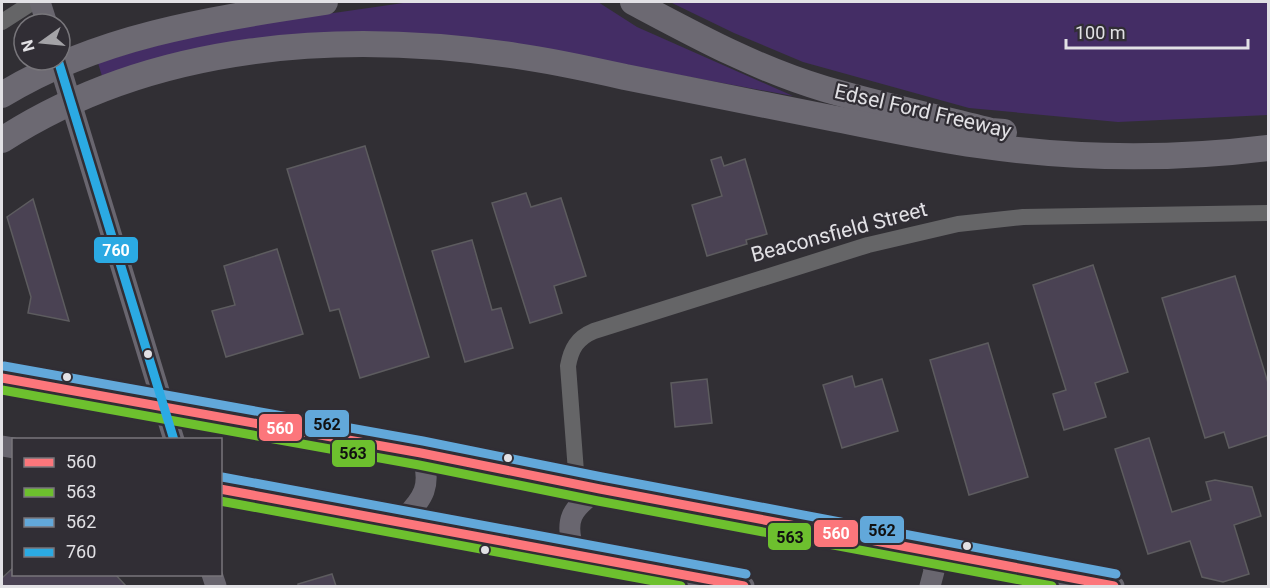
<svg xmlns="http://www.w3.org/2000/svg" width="1270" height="588" viewBox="0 0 1270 588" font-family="Roboto,sans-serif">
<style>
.green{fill:#442d65}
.building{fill:#4a4253;stroke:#5d5c5f;stroke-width:1.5}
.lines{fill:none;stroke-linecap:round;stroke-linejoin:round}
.minor{stroke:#656567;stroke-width:16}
.major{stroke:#69666f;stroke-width:21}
.highway{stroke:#6c6972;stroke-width:26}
.bus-1-casing{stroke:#312e35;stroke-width:14}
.bus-2-casing{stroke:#312e35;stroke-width:14}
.bus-3-casing{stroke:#312e35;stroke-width:14}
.bus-4-casing{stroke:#312e35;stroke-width:14}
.bus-1{stroke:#fc767b;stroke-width:9}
.bus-2{stroke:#6dc02e;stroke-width:9}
.bus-3{stroke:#62a8da;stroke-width:9}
.bus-4{stroke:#2baae3;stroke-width:9}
.bus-dot{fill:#e2e1e5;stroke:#312e35;stroke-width:2}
.labels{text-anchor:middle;stroke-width:4.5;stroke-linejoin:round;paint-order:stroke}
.street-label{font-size:21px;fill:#e2e1e5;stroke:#312e35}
.line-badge{stroke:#312e35;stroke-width:2}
.badge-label{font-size:16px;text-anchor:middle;font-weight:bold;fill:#fff}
.pale-badge-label{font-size:16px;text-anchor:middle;font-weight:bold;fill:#111}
</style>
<rect width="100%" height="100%" fill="#312f34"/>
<g class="green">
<path d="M410,2h188l39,25 156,69 -286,-53 -357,19 -48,14 -4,-13 39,-12 79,-21z"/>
<path d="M670,2h598v113l-150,7 -149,-14 -166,-46 -69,-29z"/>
</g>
<g class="building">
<path d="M365,146l64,211 -69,21 -21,-69 -9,2 -43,-142z"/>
<path d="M721,157l3,9 21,-7 22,75 -21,6 1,4 -40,12 -15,-51 30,-9 -11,-36z"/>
<path d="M526,193l5,14 30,-9 25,78 -32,10 8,27 -32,10 -38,-120z"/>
<path d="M33,199l36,122 -41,-8 3,-16 -24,-80z"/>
<path d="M472,240l20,70 9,-2 12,40 -48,14 -33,-111z"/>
<path d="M277,249l26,85 -77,23 -14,-46 23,-6 -11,-39z"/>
<path d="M1093,265l35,107 -33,11 11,34 -42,13 -11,-36 13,-4 -33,-105z"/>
<path d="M1235,276l34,110v49l-40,13 -5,-16 -19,6 -43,-140z"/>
<path d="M988,343l40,134 -59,18 -39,-135z"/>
<path d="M852,376l3,11 27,-8 16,52 -56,17 -19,-63z"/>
<path d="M707,379l5,44 -37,4 -4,-44z"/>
<path d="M1149,438l23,74 39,-12 -5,-18 9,-2 37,7 9,29 -27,9 15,49 -26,8 -21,-5 -12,-36 -42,13 -33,-105z"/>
<path d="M14,567v7h101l11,12h-124v-8z"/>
<path d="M332,574l4,12h-38v-2z"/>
</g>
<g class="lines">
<g class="minor">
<path d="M2,22l31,-20"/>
<path d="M577,485l-9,-119c3,-17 9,-28 26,-35l274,-86 90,-21 65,-7 245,-4"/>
</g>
<g class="major">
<path d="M40,2l7,22"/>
<path d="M58,60l116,380"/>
<path d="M2,378l419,75 179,36 514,97"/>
<path d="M2,446l12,2"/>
<path d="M220,489l524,97"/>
<path d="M400,522c24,-23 33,-37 21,-69"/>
<path d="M575,554c-12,-34 -4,-46 25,-65"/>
<path d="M212,574l4,12"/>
<path d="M930,586l4,-15 -3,-19"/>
</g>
<g class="highway">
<path d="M633,2c62,33 124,67 192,87 55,16 111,28 166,42l13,1"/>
<path d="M2,95c98,-60 211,-76 323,-93"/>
<path d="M2,140c152,-98 340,-110 515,-84 36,5 72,13 108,21 70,14 141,28 211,42 47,9 93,19 141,26 97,14 194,15 291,3"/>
</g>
<g class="bus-1-casing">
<g id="bus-1">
<path d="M2,378l419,75 179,36 514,97"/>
<path d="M220,489l524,97"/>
</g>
</g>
<g class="bus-2-casing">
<g id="bus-2">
<path d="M2,390l417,75 179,36 454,85"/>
<path d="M220,501l461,85"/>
</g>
</g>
<g class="bus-3-casing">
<g id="bus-3">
<path d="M4,366l419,75 179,36 514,97"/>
<path d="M222,477l524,97"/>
</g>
</g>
<g class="bus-4-casing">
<path id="bus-4" d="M58,60l116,380"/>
</g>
<use href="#bus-1" class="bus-1"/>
<use href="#bus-2" class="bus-2"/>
<use href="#bus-3" class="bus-3"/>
<use href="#bus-4" class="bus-4"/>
</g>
<g class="bus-dot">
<circle cx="148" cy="354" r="5"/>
<circle cx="67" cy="377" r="5"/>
<circle cx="508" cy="458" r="5"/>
<circle cx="967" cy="546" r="5"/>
<circle cx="485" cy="550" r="5"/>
</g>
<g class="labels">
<g class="street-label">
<text transform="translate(923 111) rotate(13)" y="7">Edsel Ford Freeway</text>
<text transform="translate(839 232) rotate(-15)" y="7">Beaconsfield Street</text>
</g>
</g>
<g class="line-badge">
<rect x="93" y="236" width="46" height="28" rx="6" fill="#2baae3"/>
<rect x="304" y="409" width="46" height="29" rx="6" fill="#62a8da"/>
<rect x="258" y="413" width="45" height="29" rx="6" fill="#fc767b"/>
<rect x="331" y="439" width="45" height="29" rx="6" fill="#6dc02e"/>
<rect x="859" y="515" width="46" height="29" rx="6" fill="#62a8da"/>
<rect x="813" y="519" width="46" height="29" rx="6" fill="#fc767b"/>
<rect x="767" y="522" width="45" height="29" rx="6" fill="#6dc02e"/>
</g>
<g class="badge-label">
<text x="116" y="256">760</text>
<text x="280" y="434">560</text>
<text x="836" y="539">560</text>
</g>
<g class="pale-badge-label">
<text x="327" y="430">562</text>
<text x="353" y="459">563</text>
<text x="882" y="536">562</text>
<text x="790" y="543">563</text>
</g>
<rect width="1270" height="588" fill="none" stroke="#e2e1e5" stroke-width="6"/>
<rect x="12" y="438" width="210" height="138" fill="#312e35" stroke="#78767b" stroke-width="1.5"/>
<rect x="24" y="458" width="30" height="9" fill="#fc767b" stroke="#78767b" stroke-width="1.5"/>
<text x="66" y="468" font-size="18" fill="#e2e1e5">560</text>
<rect x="24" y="488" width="30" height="9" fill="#6dc02e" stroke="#78767b" stroke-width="1.5"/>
<text x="66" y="498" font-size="18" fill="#e2e1e5">563</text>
<rect x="24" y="518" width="30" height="9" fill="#62a8da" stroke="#78767b" stroke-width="1.5"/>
<text x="66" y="528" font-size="18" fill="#e2e1e5">562</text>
<rect x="24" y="548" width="30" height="9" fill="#2baae3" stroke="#78767b" stroke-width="1.5"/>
<text x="66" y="558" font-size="18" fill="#e2e1e5">760</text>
<g transform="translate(42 42) rotate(255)"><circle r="28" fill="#312e35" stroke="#78767b" stroke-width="1.5"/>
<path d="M0-4.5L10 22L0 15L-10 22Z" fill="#a4a3a7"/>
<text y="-9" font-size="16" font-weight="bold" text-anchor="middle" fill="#e2e1e5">N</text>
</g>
<path d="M1066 39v9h182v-9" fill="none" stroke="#e2e1e5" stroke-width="3"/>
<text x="1075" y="39" font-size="18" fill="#e2e1e5" stroke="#312e35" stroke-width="4.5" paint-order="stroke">100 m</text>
</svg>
